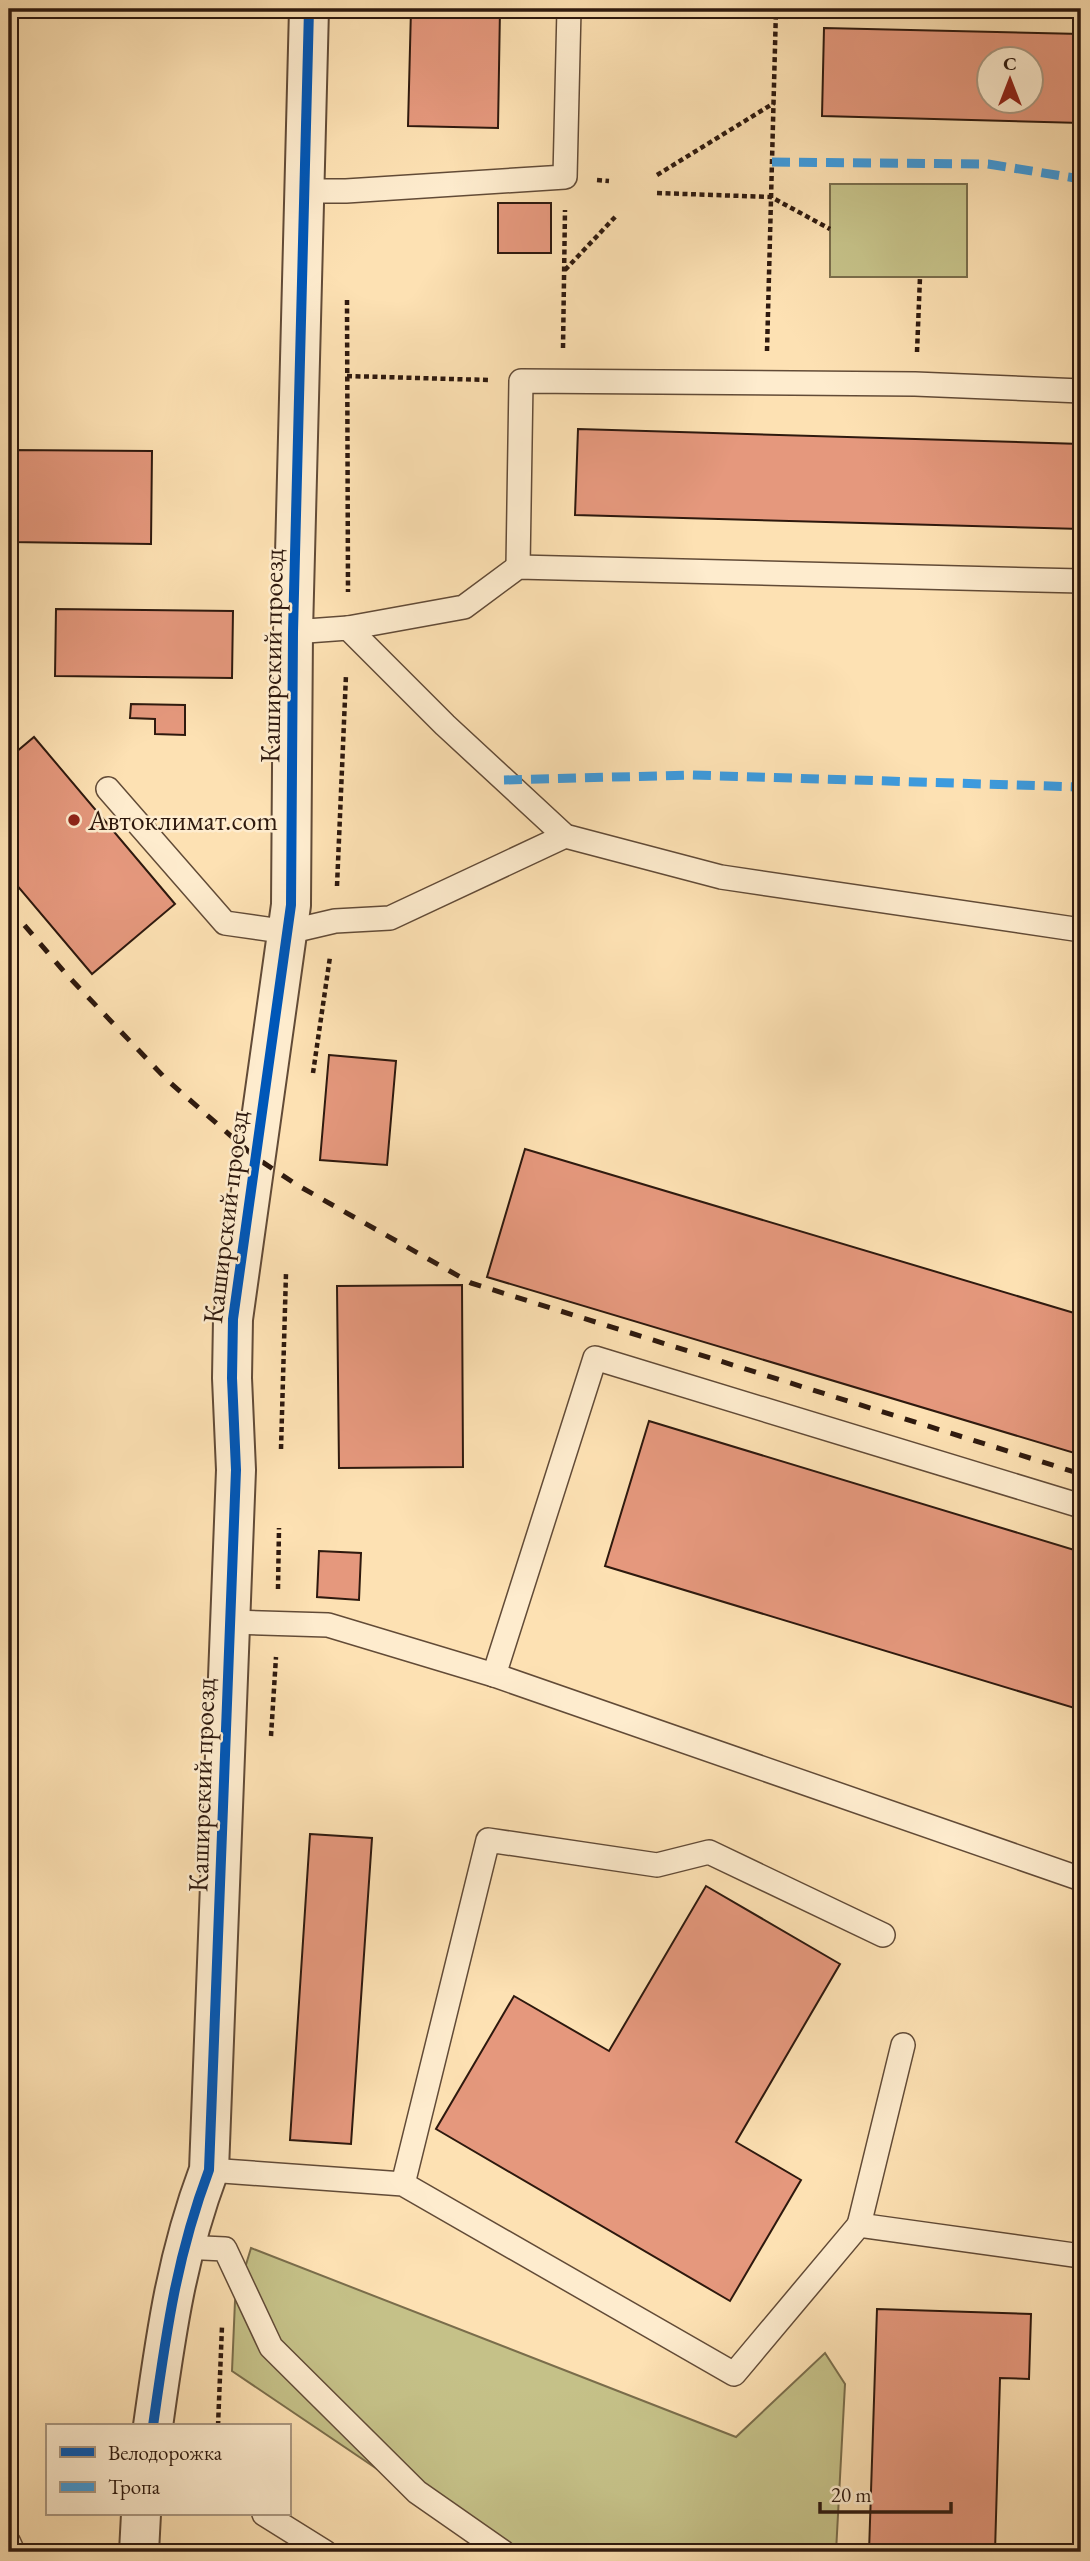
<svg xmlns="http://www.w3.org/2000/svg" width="1090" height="2561" viewBox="0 0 1090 2561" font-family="'EB Garamond',serif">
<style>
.green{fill:#c5c188;stroke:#7a6d4b;stroke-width:2}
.building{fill:#e5987d;stroke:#2e190e;stroke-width:2;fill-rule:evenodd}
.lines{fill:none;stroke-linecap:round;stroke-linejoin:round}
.service-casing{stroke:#624b37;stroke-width:26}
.minor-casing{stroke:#624b37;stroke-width:42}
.path{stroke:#2e190e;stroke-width:4.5;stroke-dasharray:5 3.5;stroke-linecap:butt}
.service{stroke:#feecce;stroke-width:23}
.minor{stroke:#feecce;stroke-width:38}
.rail{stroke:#2e190e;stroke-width:5;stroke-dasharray:12 12;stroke-linecap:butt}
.quiet{stroke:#3d9bde;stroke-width:9;stroke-dasharray:18 9;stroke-linecap:butt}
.cycleway-casing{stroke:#feecce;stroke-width:15}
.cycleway{stroke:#0057b8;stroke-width:10}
.poi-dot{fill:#8f2418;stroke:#feecce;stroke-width:2.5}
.labels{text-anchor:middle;stroke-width:5;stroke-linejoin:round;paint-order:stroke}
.street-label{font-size:28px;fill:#2e190e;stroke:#feecce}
.poi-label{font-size:28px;fill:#2e190e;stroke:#feecce;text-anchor:start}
</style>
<rect width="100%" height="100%" fill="#fde1b3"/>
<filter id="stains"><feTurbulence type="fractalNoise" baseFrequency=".00286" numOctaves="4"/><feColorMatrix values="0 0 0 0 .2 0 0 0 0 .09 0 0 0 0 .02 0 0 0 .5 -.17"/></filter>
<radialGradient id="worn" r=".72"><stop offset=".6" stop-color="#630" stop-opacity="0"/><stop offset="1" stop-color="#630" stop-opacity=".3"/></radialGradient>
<g class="green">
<rect x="830" y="184" width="137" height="93"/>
<path d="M251,2248l485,189 89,-84 20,31 -9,168h-336l-268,-181 3,-70z"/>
</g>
<g class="building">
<path d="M411,9h89l-2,119 -90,-2z"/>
<path d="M824,28l257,6v89l-259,-7zM988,60h42v42h-42z"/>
<rect x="498" y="203" width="53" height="50"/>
<path d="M578,429l503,15v85l-506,-14z"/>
<path d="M9,450l143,1 -1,93 -142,-2z"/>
<path d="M56,609l177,2 -1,67 -177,-2z"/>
<path d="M131,704l54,1v30l-30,-1v-15l-25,-1z"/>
<path d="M34,737l141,167 -83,70 -83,-98v-118z"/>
<path d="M329,1055l67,6 -9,104 -67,-5z"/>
<path d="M525,1149l556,166v140l-594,-178z"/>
<path d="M462,1285l1,182 -124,1 -2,-182z"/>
<path d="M649,1421l432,131v158l-476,-144z"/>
<path d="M319,1551l42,2 -2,47 -42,-3z"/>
<path d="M310,1834l62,4 -21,306 -61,-4z"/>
<path d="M706,1886l134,78 -104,178 65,38 -71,121 -294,-172 78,-133 95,55z"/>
<path d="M877,2309l154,5 -2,65 -29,-1 -5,174h-126z"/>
<path d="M1077,2398h4v154h-7z"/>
</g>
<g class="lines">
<g class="service-casing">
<g id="service">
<path d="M306,191h40l219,-14 4,-168"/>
<path d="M518,567l3,-186 394,3 166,7"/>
<path d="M348,628l116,-21 54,-40 563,14"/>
<path d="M293,632l55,-4 97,97 120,111 156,41 360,53"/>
<path d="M108,789l117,134 63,9 47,-11 55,-3 175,-82"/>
<path d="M230,1622l98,3 166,50 587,204"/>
<path d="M494,1675l101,-317 486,148"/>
<path d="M209,2170l194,14 331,190 125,-149 222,31"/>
<path d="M403,2184l85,-344 169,25 52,-13 174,83"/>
<path d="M859,2225l44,-180"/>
<path d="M182,2247l43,2 46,98 146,145 86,60"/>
<path d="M264,2514l61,38"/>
<path d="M9,2543l4,9"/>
</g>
</g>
<g class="minor-casing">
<g id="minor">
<path d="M153,2426c13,-92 23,-168 56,-256l27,-700 -4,-92 1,-59 58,-414 2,-273 16,-623"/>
<path d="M139,2552l2,-38"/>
</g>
</g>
<g class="path">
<path d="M657,175l117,-72"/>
<path d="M597,180l12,1"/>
<path d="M657,193l114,4 59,32"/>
<path d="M565,270l51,-54"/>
<path d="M347,300l1,292"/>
<path d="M563,348l2,-138"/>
<path d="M767,351l9,-342"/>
<path d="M917,352l3,-75"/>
<path d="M347,376l141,4"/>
<path d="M337,886l9,-211"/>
<path d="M313,1073l17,-116"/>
<path d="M281,1449l5,-176"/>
<path d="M278,1589l1,-61"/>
<path d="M271,1736l5,-79"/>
<path d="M218,2426l4,-100"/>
</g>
<use href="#service" class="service"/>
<use href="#minor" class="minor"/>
<path class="rail" d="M9,907l57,67 101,106 88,77 42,28 174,98 610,191"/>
<g class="quiet">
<path d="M772,162l216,2 93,15"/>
<path d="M504,780l187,-5 390,12"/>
</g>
<g class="cycleway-casing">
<path id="cycleway" d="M153,2426c13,-92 23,-168 56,-256l27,-700 -4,-92 1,-59 58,-414 2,-273 16,-623"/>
</g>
<use href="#cycleway" class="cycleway"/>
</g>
<circle class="poi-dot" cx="74" cy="820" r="7"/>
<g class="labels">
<g class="street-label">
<text transform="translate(271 656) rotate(-89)" y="10">Каширский проезд</text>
<text transform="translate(225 1217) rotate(-83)" y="10">Каширский проезд</text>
<text transform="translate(201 1785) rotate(-88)" y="10">Каширский проезд</text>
</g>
<g class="poi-label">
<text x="88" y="830">Автоклимат.com</text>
</g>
</g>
<rect width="1090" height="2561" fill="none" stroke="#fde1b3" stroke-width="35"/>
<rect x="10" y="10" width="1069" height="2540" fill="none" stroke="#2e190e" stroke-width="3.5"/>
<rect x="18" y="18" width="1055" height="2526" fill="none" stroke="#2e190e" stroke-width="2"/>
<rect x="46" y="2424" width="245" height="91" fill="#feecce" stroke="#ab9881" stroke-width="2"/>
<rect x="60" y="2447" width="35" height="10" fill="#0057b8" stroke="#ab9881" stroke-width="2"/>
<text x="108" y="2460" font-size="21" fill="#2e190e">Велодорожка</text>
<rect x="60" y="2482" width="35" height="10" fill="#3d9bde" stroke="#ab9881" stroke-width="2"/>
<text x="108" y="2494" font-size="21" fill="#2e190e">Тропа</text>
<g transform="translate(1010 80)"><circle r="33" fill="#feecce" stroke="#ab9881" stroke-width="2"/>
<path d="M0-5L12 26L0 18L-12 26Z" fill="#8f2418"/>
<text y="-10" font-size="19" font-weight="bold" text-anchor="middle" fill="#2e190e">С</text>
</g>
<path d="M820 2502v10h131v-10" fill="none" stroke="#2e190e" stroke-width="3.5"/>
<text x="831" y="2502" font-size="21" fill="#2e190e" stroke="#feecce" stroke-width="5" paint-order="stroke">20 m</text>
<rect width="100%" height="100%" filter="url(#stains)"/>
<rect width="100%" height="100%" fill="url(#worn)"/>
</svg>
